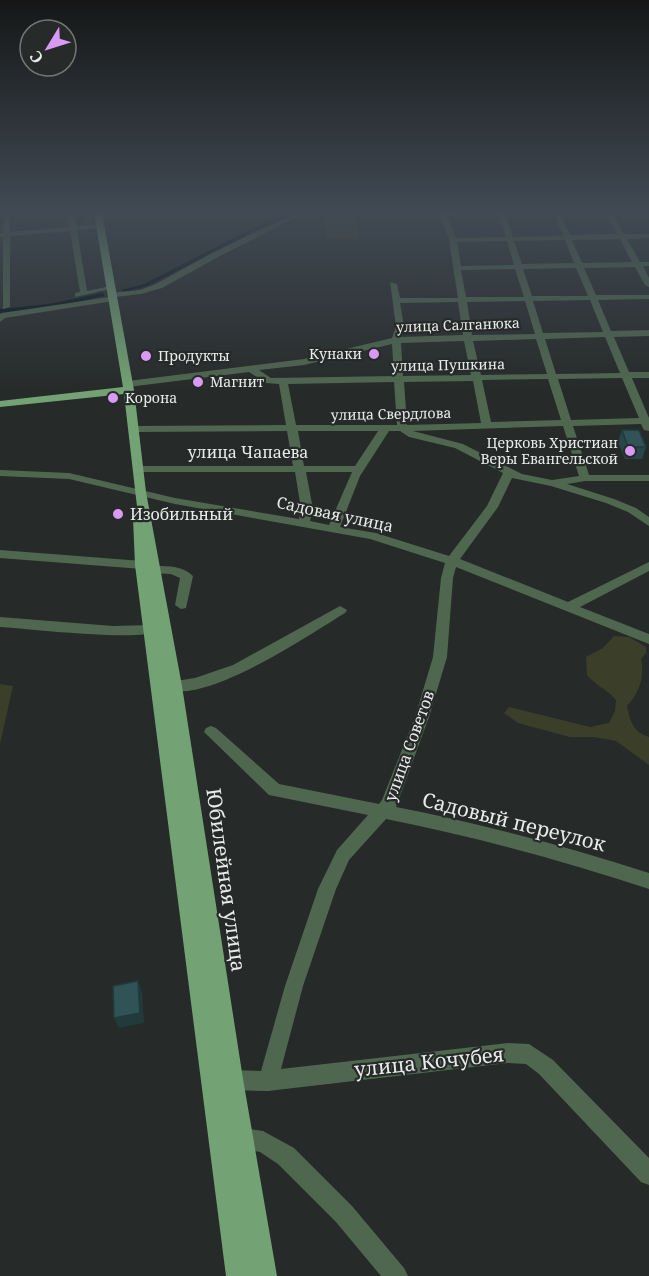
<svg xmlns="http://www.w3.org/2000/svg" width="649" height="1276" viewBox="0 0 649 1276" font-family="'Noto Serif',serif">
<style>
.green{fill:#3b3f29}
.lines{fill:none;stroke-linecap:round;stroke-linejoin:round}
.canal{fill:#00101a;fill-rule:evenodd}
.minor{fill:#4f674f;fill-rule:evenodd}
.major{fill:#73a374;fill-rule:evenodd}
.wall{fill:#28474a}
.shaded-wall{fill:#213a3c}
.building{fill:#2f5356;stroke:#213a3c;stroke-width:1.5}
.poi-dot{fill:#db99f6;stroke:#262a29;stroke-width:2}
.labels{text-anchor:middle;stroke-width:4.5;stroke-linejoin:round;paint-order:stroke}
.far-street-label{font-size:14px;fill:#e9ebea;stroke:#262a29}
.far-poi-label{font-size:14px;fill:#e9ebea;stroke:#262a29;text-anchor:start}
.street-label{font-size:16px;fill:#e9ebea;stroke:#262a29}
.poi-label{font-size:16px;fill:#e9ebea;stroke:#262a29;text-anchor:start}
.near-street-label{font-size:20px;fill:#e9ebea;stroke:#262a29}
</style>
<rect width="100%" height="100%" fill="#262a29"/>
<g class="green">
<path d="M324,213h31l4,26h-33z"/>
<path d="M614,636l15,1 17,10v6l-5,6c4,18 -2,34 -14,47 3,15 6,26 22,31v28l-33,-24 -22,-4h-24l-52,-14 -14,-10 5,-6 81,20 19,-4 6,-12 1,-11c-9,-11 -21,-15 -29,-25l-1,-18 17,-9z"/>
<path d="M0,684l13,2 -13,58z"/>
</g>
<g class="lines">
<g class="canal">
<path d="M291,213h6l-40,17 -109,56 -24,6 -3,-2 23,-6 109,-56z"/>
<path d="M102,293l3,2 -1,1 -55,12 -49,5v-4l49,-5z"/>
</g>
<g class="minor">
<path d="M4,213h6v19l60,-5 -2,-14h6l3,13 25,-1v2l-2,1 -23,2 10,61 24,-5 4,2 -40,9v-4l5,-1 -10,-61 -60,5v71l-7,2v-72h-3v-4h3z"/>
<path d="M112,213h13l-26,7 -3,-2z"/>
<path d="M296,213h9l-87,44 -56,31 -21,6 -26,3 2,2 -4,2 -108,17 -5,4v-8l2,-1 108,-16 -1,-4 31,-3 16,-6 56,-31z"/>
<path d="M440,213h106l-3,2h-37l7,22 50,-1 -9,-23h6l10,22 47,-1 -11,-21h6l12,21h25v4l-22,1 13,23h9v4h-6l6,12v9l-4,-2 -10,-18 -51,1 12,27h53v4l-51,1 13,31 38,-1v6l-35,1 15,35h20v6h-17l17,40v13l-5,-1 -3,-6 -68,2 16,49h60v6h-64l-18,3 47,15 22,9 13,9v9l-21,-14 -22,-9 -55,-17 -39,-8 -14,29 -38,52 108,43 81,-40v9l-69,36 69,27v10l-193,-77 -3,11 -6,79 -18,60 -33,90c86,17 170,39 253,66v16c-87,-29 -174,-52 -263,-70l-37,41 -13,29 -33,97 -22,83 227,-26 21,1 24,16 96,98v27l-8,-3 -102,-108 -13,-10 -18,-1 -240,28 -42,-1 -7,-3 -3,-7 3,-7 7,-3 35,1 24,-85 33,-97 19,-39 31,-35 -99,-20 -65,-63 2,-4 5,-2 5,2 63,56 100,20 3,-4 33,-83 18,-60 8,-79 4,-15 -75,-24 -195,-35 -106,-25 -69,-3v-6l69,3 106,25 124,21 2,-10 -6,-37h-157l-5,-3 5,-3h155l-6,-35 -153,1 -5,-3 5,-3 152,-1 -7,-41 -13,-1 -17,-11 -121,15 -5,-3 5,-3 176,-22 88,-21 4,-12 -6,-44 7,2 3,14h58l-9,-58zM499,215l7,22 -50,1 -8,-22zM620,239l12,23 -50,1 -10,-23zM565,240l9,23 -52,1 -8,-23zM507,241l7,24 -53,1 -4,-24zM576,268l12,28h-56l-9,-27zM515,269l9,28h-58l-5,-27zM590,300l13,32 -60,1 -10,-32zM525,301l10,33 -63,1 -5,-33zM458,302l5,33 -62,2 3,-11 -4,-23zM605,337l15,36 -64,1 -11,-35zM536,339l11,35 -66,1 -8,-34zM464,341l7,34 -68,1 -2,-33zM392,344l2,32 -123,2 -12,-8 45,-5zM622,378l17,40 -68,2 -13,-41zM548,379l13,41 -70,2 -9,-42zM473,381l8,42 -74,2 -3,-43zM394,382l3,43h-101l-8,-41zM563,426l16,50 -27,4 -30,-6 -59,-30 -50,-13zM298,431h80l-23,35h-51zM389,431h11l9,6 46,11 48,25 -16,33 -38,50 -73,-23 -36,-6 20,-51zM306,472h46l-23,53 -19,-4 3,-12z"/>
<path d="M0,550l142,11 6,4 -6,4 -142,-11z"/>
<path d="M155,566c14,0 28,0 38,10l-7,32 -5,1 -6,-4 5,-27 -9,-4 -20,-1 -2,-3z"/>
<path d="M340,606l7,4 -2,3c-36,22 -135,89 -176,77l-2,-4 2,-4 26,-4 38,-13z"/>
<path d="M0,617l113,9 37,-1 7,5c-10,13 -134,-2 -157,-3z"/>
<path d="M243,1128l20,3 31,17 58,58 52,62 4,8h-27l-45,-54 -58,-58 -18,-12 -25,-5 -3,-8 3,-8z"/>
</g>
<path class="major" d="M94,213h8l32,177 12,102 36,194 61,393 34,197h-51l-91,-711 -2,-46 5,-4 -14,-121 -124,13v-6l123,-14z"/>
</g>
<g class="wall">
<path d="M81,213h9l2,10 -9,1z"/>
<path d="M622,430l24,17 -4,12h-17l-7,-17z"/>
</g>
<path class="shaded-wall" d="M138,981l4,11 2,31 -25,5 -5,-10z"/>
<g class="building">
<path d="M622,430h17l7,17h-18z"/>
<path d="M138,981l2,32 -26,5 -1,-32z"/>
</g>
<linearGradient id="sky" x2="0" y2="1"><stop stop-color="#151717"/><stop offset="0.54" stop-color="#414a54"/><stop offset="1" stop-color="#414a54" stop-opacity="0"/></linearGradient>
<rect width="649" height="392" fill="url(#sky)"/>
<g class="poi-dot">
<circle cx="374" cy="354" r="6"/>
<circle cx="146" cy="356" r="6"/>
<circle cx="198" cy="382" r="6"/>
<circle cx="113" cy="398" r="6"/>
<circle cx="630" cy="451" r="6"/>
<circle cx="118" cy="514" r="6"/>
</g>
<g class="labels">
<g class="far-street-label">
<text transform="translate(458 325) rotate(-2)" y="5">улица Салганюка</text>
<text transform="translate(448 365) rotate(-1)" y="5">улица Пушкина</text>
<text transform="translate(391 414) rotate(-1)" y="5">улица Свердлова</text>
</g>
<g class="far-poi-label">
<text x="362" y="359" text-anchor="end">Кунаки</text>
<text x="158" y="361">Продукты</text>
<text x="210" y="387">Магнит</text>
<text x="125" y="403">Корона</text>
<text x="618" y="448" text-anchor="end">Церковь Христиан<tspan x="618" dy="16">Веры Евангельской</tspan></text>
</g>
<g class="street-label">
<text x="248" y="458">улица Чапаева</text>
<text transform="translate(335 514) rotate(12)" y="6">Садовая улица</text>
<text transform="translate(409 746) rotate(-70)" y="6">улица Советов</text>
</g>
<g class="poi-label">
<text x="130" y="520">Изобильный</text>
</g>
<g class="near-street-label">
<text transform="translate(514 822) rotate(14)" y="7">Садовый переулок</text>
<text transform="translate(226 880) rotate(82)" y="7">Юбилейная улица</text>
<text transform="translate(429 1062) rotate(-6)" y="7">улица Кочубея</text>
</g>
</g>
<g transform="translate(48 48) rotate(232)"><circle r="28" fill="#262a29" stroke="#747776" stroke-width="1.5"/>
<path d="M0-4.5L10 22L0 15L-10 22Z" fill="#db99f6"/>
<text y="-9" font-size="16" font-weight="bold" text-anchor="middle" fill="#e9ebea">С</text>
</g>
</svg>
